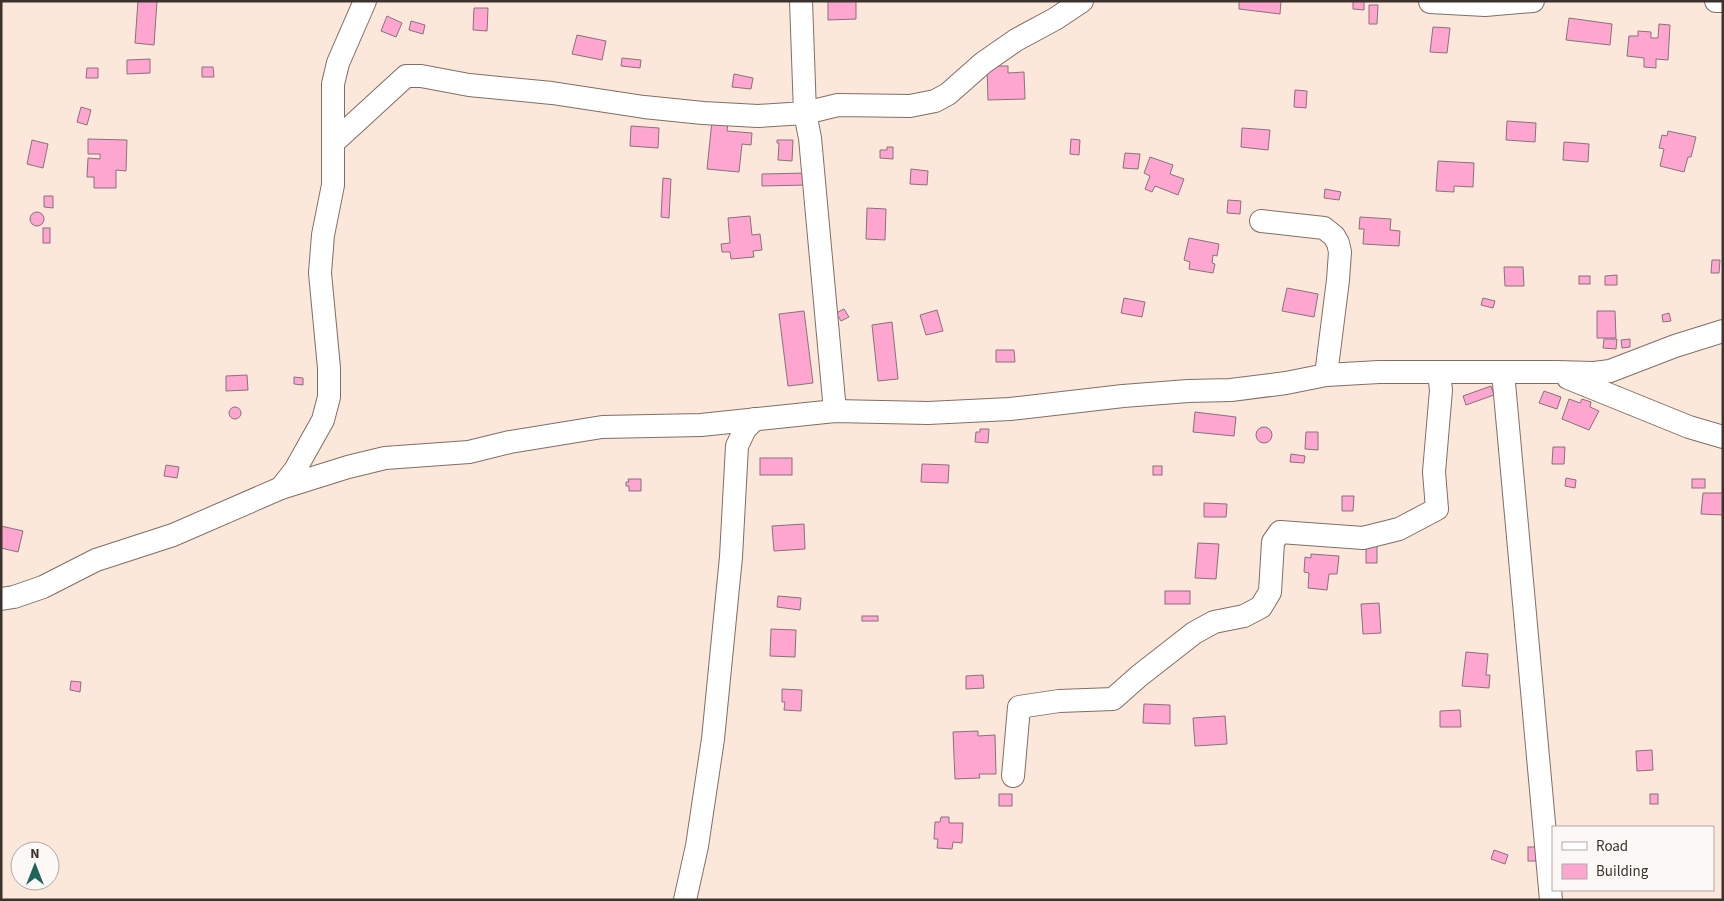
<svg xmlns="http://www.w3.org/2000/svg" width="1724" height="901" viewBox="0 0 1724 901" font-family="'Source Sans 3',sans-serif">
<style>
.building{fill:#fea5d0;stroke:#87737c}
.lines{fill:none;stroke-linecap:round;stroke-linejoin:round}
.minor-casing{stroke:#816e64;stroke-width:24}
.minor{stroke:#fff;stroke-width:22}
</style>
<rect width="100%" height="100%" fill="#fce7db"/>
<g class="building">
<path d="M138,1h19l-3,44 -19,-2z"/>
<path d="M828,1h28v18l-28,1z"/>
<path d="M1239,1h42l-1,13 -41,-5z"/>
<path d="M1353,1h11v9l-11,-1z"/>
<path d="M1369,5h9l-1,19h-8z"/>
<path d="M474,8h14l-1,23 -14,-1z"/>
<path d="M387,16l15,7 -6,14 -15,-6z"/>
<path d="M1569,18l43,6 -2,21 -44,-5z"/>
<path d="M411,21l14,4 -2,9 -14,-4z"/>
<path d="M1659,24l11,1 -2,35 -12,-1v9l-12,-1v-9l-17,-2 2,-20h9v-5l13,1v6h7z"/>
<path d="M1433,27l17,1 -3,25 -17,-1z"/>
<path d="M577,35l29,6 -4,19 -30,-6z"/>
<path d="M622,58l19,2 -1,8 -19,-2z"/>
<path d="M150,59v14l-23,1v-14z"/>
<path d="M987,66h21v7l16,-1 1,27 -37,1z"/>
<path d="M202,67h11l1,10h-12z"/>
<path d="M87,68h11v10h-12z"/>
<path d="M734,74l19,4 -2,11 -19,-2z"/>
<path d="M1295,90l12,1 -1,17 -12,-1z"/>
<path d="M81,107l10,3 -4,15 -10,-3z"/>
<path d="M712,121l16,2 -1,8 25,2 -1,12 -9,-1 -3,28 -32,-3z"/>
<path d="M1507,121l29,2 -1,19 -29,-2z"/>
<path d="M631,126l28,2 -1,20 -28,-2z"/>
<path d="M1242,128l28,2 -2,20 -27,-3z"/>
<path d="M1668,131l28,6 -5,20h-3l-4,15 -24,-6 4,-17 -5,-1 3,-13 5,1z"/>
<path d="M88,139l39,1 -1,31 -10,-1v18h-22v-11h-7l1,-19 12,1v-5h-12z"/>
<path d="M1071,139l9,1 -1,15 -9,-1z"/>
<path d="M32,140l16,4 -5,24 -16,-4z"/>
<path d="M777,140h16l-1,21 -14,-1 1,-17h-2z"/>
<path d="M1564,142l25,2 -1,18 -25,-2z"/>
<path d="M887,147h6v12l-13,-1v-8h7z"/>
<path d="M1125,153l15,1 -2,15 -15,-1z"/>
<path d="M1150,157l23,8 -3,9 14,5 -6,16 -23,-9 -3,6 -7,-3 5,-13 -6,-3z"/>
<path d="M1438,161l36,2 -1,24 -19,-1v6l-18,-1z"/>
<path d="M911,169l17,2 -1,14 -17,-1z"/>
<path d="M808,173v12l-46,1v-12z"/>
<path d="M663,178l8,1 -2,39 -8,-1z"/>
<path d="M1325,189l16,3 -2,8 -15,-2z"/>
<path d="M44,196h9v12l-9,-1z"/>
<path d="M1228,200l13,1 -1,13 -13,-1z"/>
<path d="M867,208l19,1 -1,31 -19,-1z"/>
<circle cx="37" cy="219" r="7"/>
<path d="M750,216l2,19 8,-1 2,16 -9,1 1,6 -23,2 -1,-7h-8l-1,-8 9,-1 -2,-25z"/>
<path d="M1360,217l31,2 -1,11 10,1 -1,15 -36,-2 1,-15h-5z"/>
<rect x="43" y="228" width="7" height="15"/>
<path d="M1189,238l30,6 -2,12 -4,-1 -1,8 3,1 -2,9 -24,-4 1,-7 -6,-2z"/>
<path d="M1712,260h8l-1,13h-8z"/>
<path d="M1504,267h19l1,19h-19z"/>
<path d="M1617,275v10h-12v-9z"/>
<rect x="1579" y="276" width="11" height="8"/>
<path d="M1287,288l31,6 -4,23 -32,-6z"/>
<path d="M1124,298l21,4 -3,15 -21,-4z"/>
<path d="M1483,298l12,3 -2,7 -12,-3z"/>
<path d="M844,309l5,8 -8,4 -5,-8z"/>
<path d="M937,310l6,21 -17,4 -6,-20z"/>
<path d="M804,311l9,72 -25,3 -9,-72z"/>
<path d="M1597,311h18l1,27h-19z"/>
<path d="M1669,313l2,8 -8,1 -1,-7z"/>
<path d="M892,322l6,57 -20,2 -6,-56z"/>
<path d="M1604,339h13l-1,10 -13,-1z"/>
<path d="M1630,339v8l-8,1 -1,-8z"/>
<path d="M996,350h18l1,12h-19z"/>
<path d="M247,375l1,15 -22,1v-15z"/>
<path d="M294,377l9,1v7l-9,-1z"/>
<path d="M1491,386l3,9 -28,10 -3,-9z"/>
<path d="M1544,391l17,6 -4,12 -18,-6z"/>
<path d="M1569,399l11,4 2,-4 9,3 -1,5 9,4 -10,19 -27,-11z"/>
<circle cx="235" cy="413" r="6"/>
<path d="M1195,412l41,5 -2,19 -41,-4z"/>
<circle cx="1264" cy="435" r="8"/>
<path d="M980,429h9l-1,14 -13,-1 1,-10h4z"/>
<path d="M1306,432h12v18l-13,-1z"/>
<path d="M1553,447h12l-1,17h-12z"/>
<path d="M1291,454l14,2 -1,7 -14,-1z"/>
<rect x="760" y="458" width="32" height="17"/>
<path d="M922,464l27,1 -1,18 -27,-1z"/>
<path d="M166,465l13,2 -2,11 -13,-2z"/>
<rect x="1153" y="466" width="9" height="9"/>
<path d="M1566,478l10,2 -1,8 -10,-2z"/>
<path d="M628,479h13v12h-12v-5h-3v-4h3z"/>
<rect x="1692" y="479" width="13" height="9"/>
<path d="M1703,493h20v22l-22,-1z"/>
<path d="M1342,496h12l-1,15h-11z"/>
<path d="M1204,503l23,1 -1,13h-22z"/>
<path d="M804,524l1,25 -31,2 -2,-25z"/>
<path d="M1,526l22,5 -5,21 -17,-4z"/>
<path d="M1198,543l21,1 -3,35 -21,-1z"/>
<rect x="1366" y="545" width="11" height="18"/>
<path d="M1311,554l28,2 -2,18h-8l-2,16 -19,-2 1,-15 -5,-1 1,-15 6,1z"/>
<rect x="1165" y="591" width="25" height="13"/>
<path d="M778,596l23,2 -1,12 -23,-3z"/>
<path d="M1379,603l2,30 -18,1 -2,-30z"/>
<rect x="862" y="616" width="16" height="5"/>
<path d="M771,629l25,1 -1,27 -25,-1z"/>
<path d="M1466,652l22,2 -2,21h4l-1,13 -27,-2z"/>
<path d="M983,675l1,13 -18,1v-13z"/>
<path d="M71,681l10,1 -1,10 -10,-2z"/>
<path d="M782,689l20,1 -1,21 -17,-1 1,-8h-3z"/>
<path d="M1144,704l26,1v19l-27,-1z"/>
<path d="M1460,710l1,17h-21v-16z"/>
<path d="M1225,716l2,28 -32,2 -2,-28z"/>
<path d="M978,731v5l17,-1 1,39h-17l1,4 -25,1 -2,-47z"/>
<path d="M1652,750l1,20 -16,1 -1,-20z"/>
<rect x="999" y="794" width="13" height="12"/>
<rect x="1650" y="794" width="8" height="10"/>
<path d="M941,817h8v6h14l-1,20 -9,-1 -1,7 -15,-1 1,-9h-4l1,-17h5z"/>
<rect x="1528" y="847" width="8" height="14"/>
<path d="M1494,850l14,5 -3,9 -14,-5z"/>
</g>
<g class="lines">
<g class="minor-casing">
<g id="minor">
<path d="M1716,1h7"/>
<path d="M1430,2l55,3 48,-4"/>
<path d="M333,143l73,-67h15l48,9 83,8 92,14 59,6 55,3 47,-3 -4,-112"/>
<path d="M1261,221l63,7 10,8 4,7 2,9 -2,28 -12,95"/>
<path d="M1503,372l48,528"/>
<path d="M1568,378l121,49 34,10"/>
<path d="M835,411l-25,-273 -5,-25 33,-8 72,1 25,-5 13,-7 35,-31 33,-23 39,-21 27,-18"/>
<path d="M281,488l14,-18 28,-50 6,-23v-29l-9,-95 3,-38 10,-50v-101l5,-21 27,-62"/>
<path d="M1,599l13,-2 29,-10 53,-27 77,-25 108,-47 67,-21 37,-9 84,-6 41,-10 92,-15 99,-2 134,-14 93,2 82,-4 113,-13 65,-5 43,-1 55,-7 40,-8 53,-3h177l38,1 16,-2 65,-25 48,-15"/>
<path d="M1013,776l6,-69 40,-6 54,-2 26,-23 55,-43 20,-11 30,-6 17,-9 9,-15 3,-50 7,-10 83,6 36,-9 38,-20 -3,-37 7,-82 -2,-17"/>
<path d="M685,900l12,-54 16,-107 18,-182 6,-111 8,-17 10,-10"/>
</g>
</g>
<use href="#minor" class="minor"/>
</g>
<rect width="1724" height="901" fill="none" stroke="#3c332f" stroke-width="5"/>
<rect x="1552" y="826" width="162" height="65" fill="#fcf8f5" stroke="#afa9a6"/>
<rect x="1562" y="842" width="25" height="8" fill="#ffffff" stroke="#afa9a6"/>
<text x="1596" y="851" font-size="15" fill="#3c332f">Road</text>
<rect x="1562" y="864" width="25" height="15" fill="#fea5d0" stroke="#afa9a6"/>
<text x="1596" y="876" font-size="15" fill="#3c332f">Building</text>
<g transform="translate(35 866)"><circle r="24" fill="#fcf8f5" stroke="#afa9a6"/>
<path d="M0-4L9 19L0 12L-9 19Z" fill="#1d655b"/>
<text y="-8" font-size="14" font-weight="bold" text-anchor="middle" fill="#3c332f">N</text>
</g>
</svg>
